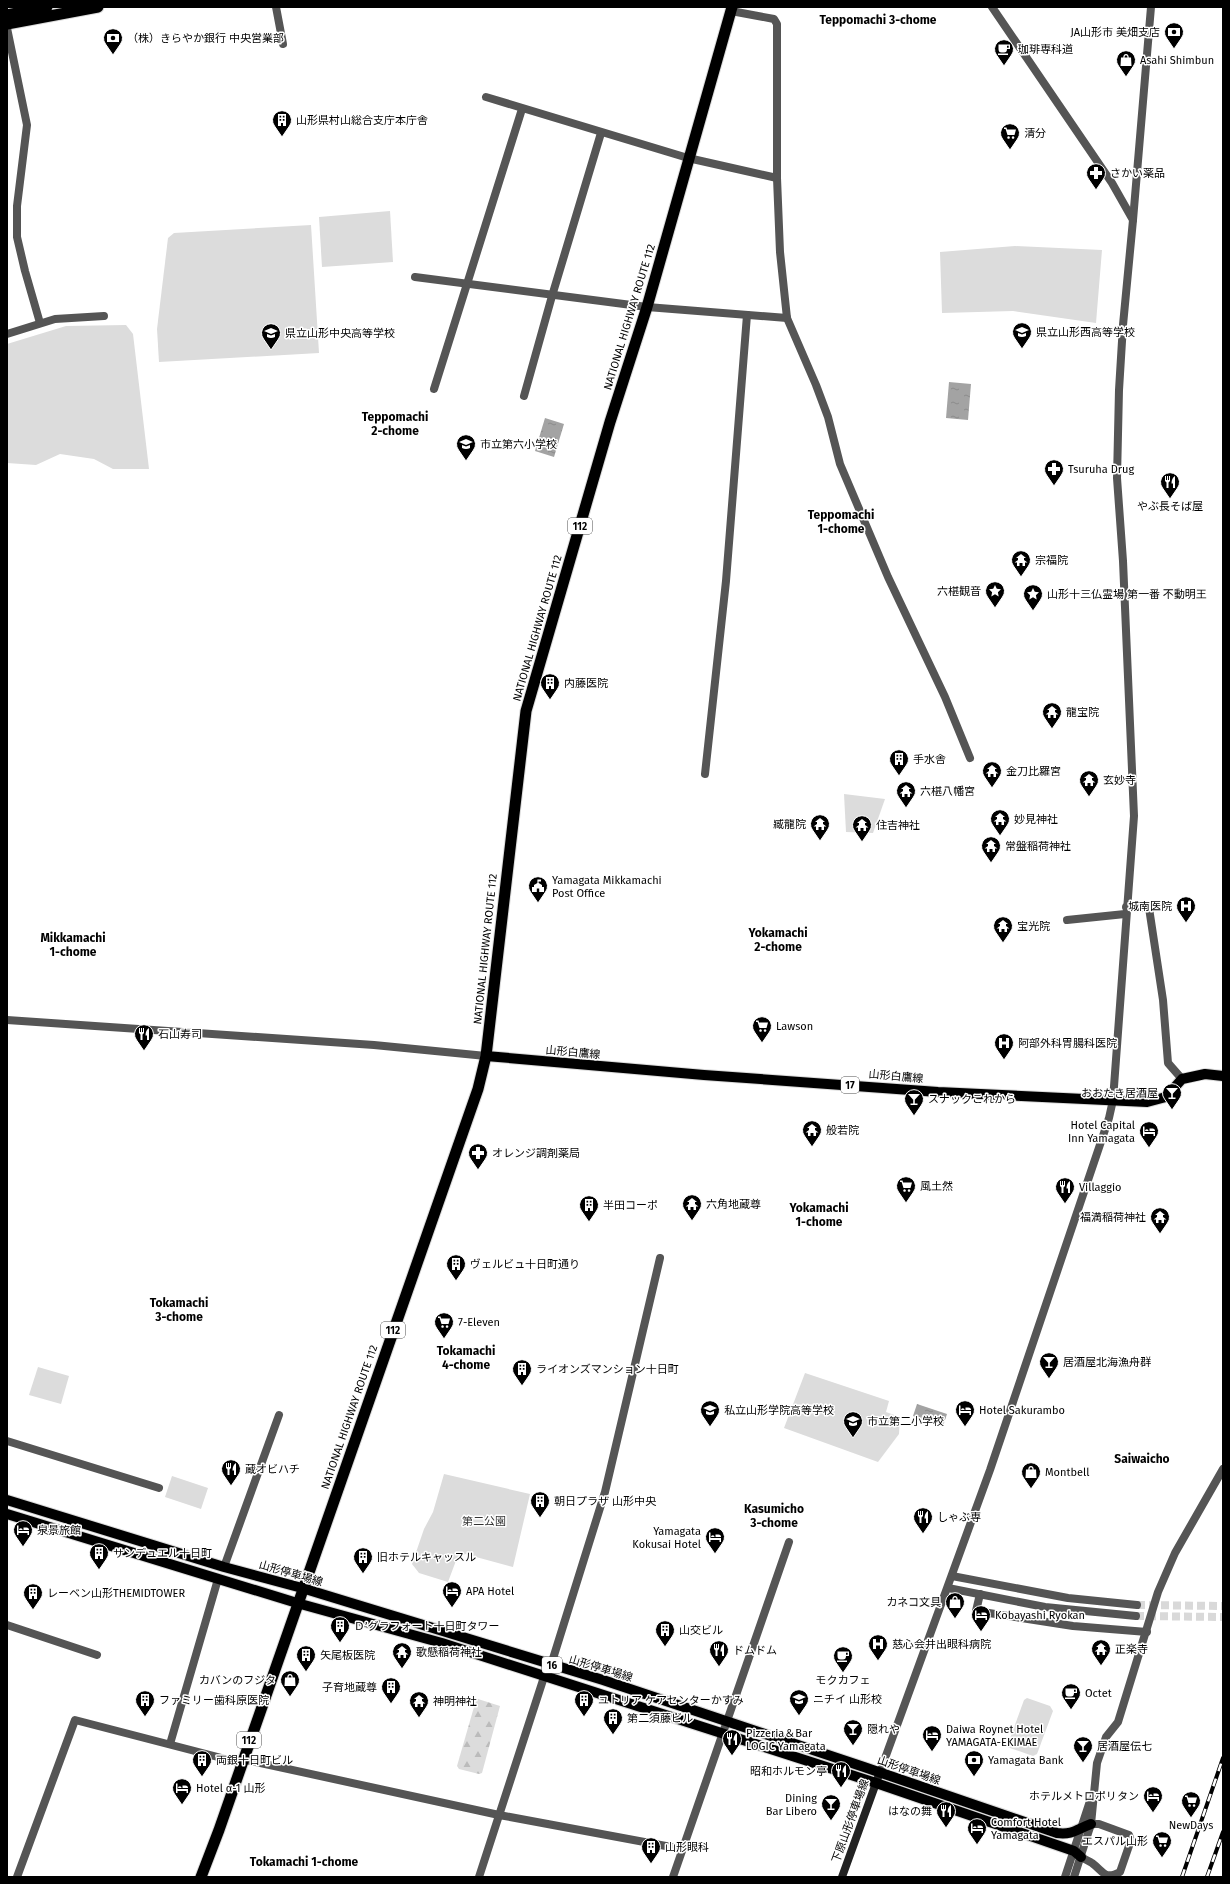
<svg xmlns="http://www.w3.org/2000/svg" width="1230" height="1884" viewBox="0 0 1230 1884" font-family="'Fira Sans','Noto Sans JP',sans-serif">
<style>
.forest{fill:url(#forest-firs)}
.park{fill:#dcdcdc}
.water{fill:url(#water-ripples)}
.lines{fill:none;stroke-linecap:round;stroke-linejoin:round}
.tertiary-tunnel{stroke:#d9d9d9;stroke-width:8;stroke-dasharray:8 4;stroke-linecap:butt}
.primary-casing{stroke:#dbdbdb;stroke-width:12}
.trunk-casing{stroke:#dbdbdb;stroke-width:13}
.minor{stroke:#555;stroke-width:8}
.tertiary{stroke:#555;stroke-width:8}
.secondary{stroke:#222;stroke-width:8}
.primary{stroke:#000;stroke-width:10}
.trunk{stroke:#000;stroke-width:11}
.rail-casing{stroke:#000;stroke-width:4}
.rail{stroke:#fff;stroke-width:2.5;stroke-dasharray:8;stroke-linecap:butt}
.labels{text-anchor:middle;stroke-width:3;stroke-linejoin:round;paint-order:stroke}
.shield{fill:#fff;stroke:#4c4c4c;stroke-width:1}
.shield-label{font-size:10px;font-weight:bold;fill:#000}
.poi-label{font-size:11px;fill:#000;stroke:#fff;text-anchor:start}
.street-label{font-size:11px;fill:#000;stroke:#fff}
.park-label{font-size:11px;fill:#333;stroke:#fff}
.neighbourhood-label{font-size:12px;font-weight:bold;fill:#000;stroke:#fff}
</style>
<defs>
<pattern id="forest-firs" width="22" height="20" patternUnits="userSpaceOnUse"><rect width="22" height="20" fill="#dcdcdc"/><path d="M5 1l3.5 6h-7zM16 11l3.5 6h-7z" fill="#bbb"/></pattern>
<pattern id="water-ripples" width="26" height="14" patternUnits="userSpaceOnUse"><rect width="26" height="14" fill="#a3a3a3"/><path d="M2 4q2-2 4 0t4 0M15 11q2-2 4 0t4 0" fill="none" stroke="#8b8b8b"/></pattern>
</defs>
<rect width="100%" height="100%" fill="#fff"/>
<path class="forest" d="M478,1699l22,7 -18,67 -3,1 -20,-5 -2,-3 19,-66z"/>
<g class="park">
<path d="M390,211l3,51 -71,5 -3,-50z"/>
<path d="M311,225l8,128 -160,9 -2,-33 11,-91 6,-5z"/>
<path d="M1015,246l87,4 -6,73 -83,-12 -71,2 -2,-61z"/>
<path d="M126,325l7,9 16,135h-36l-19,-10 -34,-5 -24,11 -29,-2v-119l59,-18z"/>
<path d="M844,794l41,5 -12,34 -27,-1z"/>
<path d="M38,1367l31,9 -8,28 -32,-9z"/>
<path d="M805,1373l84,28 -3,11 14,5 -1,17 -21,28 -94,-34z"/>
<path d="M444,1474l86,20 -17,73 -48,-13 -8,4 -9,24 -29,-9 -7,-9 12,-35 9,-17z"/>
<path d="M172,1476l36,12 -7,21 -36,-12z"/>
<path d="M1027,1698l23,8 3,5 -16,43 -4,2 -26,-9 17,-47z"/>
</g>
<g class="water">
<path d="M949,382l22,2 -3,36 -22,-2z"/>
<path d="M545,418l19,6 -10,33 -19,-6z"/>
<path d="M917,1404l30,10 -4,12 -30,-10z"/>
</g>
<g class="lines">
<g class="tertiary-tunnel">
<path d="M1137,1605l86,1"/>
<path d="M1136,1616l87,1"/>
</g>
<g class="primary-casing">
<g id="primary">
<path d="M486,1056l218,19 234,17 209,10 19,-5 16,-18 23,-5 18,2"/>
<path d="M7,1500l217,67 78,21 301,92 261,87 193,66c16,2 20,-4 34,-9"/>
<path d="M7,1514l290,89 145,40 434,140 198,68 7,6"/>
</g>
</g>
<g class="trunk-casing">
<g id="trunk">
<path d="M7,15l40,-8"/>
<path d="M7,24l91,-17"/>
<path d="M201,1877l18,-47 259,-741 8,-33 40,-345 84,-289 37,-115 85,-300"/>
</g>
</g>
<g class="minor">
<path d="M276,7l7,37"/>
<path d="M731,11l43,8 3,5v154l3,74 7,66 29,67 12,32 12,47 48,113 57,120 25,61"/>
<path d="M7,28l20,97 -10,81v31l8,34 15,52"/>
<path d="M486,97l202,61 89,20"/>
<path d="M415,277l232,30 140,11"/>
<path d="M7,334l48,-15 49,-3"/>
<path d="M434,389l88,-280"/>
<path d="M524,396l28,-100 49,-163"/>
<path d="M705,774l21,-193 21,-266"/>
<path d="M1126,907l23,1 14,92 5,63 14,16"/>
<path d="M1067,920l58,-6"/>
<path d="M7,1020l367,25 112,11"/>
<path d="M7,1441l152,47"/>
<path d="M224,1567l55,-152"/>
<path d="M980,1594l-4,17 97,15 74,6"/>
<path d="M7,1625l90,30"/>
<path d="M551,1665l54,-173 55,-234"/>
<path d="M170,1744l48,-165"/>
<path d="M242,1759l257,56 183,34"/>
<path d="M1081,1857c3,2 8,4 11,6 12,9 12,17 28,9l11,-32 -2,-5 -30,-11h-8"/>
<path d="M17,1877l58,-157 166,43"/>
<path d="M479,1877l65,-200"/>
<path d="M673,1877l116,-335"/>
</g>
<g class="tertiary">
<path d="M1133,220l18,-213"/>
<path d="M952,1576l116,22 69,7"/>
<path d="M948,1588l97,19 91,9"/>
<path d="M880,1772l110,-302 119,-352 4,-18 21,-284 -11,-255 -6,-83 2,-88 4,-65 10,-105 -21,-37 -120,-176"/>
<path d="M1065,1877l25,-76"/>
<path d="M1074,1877l17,-53 6,-61 9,-26 12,-15 40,-130 17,-39 48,-84"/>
</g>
<path class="secondary" d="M842,1877l38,-105"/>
<use href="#primary" class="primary"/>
<use href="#trunk" class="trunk"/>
<g class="rail-casing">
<g id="rail">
<path d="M1182,1877l41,-119"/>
<path d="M1207,1877l16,-45"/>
</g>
</g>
<use href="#rail" class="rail"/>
</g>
<defs>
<g id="bank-pin" transform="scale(1)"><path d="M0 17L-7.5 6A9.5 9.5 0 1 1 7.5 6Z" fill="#000" stroke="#fff"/><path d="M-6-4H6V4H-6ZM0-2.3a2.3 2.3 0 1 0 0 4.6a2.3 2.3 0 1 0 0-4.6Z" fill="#fff"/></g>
<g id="cafe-pin" transform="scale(1)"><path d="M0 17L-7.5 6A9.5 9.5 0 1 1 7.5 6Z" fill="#000" stroke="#fff"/><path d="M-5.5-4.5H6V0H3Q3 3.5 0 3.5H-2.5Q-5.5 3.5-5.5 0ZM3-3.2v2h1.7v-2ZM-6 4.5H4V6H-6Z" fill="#fff"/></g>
<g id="shop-pin" transform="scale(1)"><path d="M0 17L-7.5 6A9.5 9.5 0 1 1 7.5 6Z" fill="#000" stroke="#fff"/><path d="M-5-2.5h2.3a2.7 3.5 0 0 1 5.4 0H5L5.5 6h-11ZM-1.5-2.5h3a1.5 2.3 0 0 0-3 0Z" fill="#fff"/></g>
<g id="building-pin" transform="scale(1)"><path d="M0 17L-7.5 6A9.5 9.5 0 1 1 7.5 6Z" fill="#000" stroke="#fff"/><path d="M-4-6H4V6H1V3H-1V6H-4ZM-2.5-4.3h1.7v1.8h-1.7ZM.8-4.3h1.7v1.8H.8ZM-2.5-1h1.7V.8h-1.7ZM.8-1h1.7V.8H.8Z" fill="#fff"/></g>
<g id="supermarket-pin" transform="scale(1)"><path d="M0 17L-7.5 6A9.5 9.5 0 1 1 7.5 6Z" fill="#000" stroke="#fff"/><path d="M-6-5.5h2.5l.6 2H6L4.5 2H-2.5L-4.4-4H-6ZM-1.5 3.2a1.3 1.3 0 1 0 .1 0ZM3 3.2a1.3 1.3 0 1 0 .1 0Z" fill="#fff"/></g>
<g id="pharmacy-pin" transform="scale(1)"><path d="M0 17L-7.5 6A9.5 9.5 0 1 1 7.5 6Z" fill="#000" stroke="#fff"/><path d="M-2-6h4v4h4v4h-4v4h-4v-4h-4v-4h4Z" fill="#fff"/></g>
<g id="school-pin" transform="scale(1)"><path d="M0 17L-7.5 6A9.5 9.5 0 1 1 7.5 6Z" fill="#000" stroke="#fff"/><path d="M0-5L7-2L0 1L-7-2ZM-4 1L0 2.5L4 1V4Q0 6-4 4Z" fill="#fff"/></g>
<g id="restaurant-pin" transform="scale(1)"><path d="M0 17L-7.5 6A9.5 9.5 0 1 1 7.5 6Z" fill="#000" stroke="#fff"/><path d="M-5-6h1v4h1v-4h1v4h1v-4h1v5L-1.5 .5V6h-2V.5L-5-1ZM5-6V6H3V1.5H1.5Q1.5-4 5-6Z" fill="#fff"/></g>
<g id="temple-pin" transform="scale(1)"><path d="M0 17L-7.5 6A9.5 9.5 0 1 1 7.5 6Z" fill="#000" stroke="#fff"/><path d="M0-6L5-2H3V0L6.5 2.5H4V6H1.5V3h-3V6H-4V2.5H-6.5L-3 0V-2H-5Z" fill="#fff"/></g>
<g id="sight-pin" transform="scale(1)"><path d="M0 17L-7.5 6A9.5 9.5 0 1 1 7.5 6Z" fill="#000" stroke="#fff"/><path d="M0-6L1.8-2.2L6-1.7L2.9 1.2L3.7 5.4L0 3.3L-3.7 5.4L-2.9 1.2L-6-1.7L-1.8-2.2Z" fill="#fff"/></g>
<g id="civic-pin" transform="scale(1)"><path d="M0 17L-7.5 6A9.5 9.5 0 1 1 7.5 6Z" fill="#000" stroke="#fff"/><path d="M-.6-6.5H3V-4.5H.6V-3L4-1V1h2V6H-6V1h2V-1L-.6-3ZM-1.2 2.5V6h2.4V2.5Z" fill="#fff"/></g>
<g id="hospital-pin" transform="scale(1)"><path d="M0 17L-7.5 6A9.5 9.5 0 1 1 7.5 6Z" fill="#000" stroke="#fff"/><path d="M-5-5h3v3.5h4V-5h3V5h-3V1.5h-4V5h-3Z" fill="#fff"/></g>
<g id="bar-pin" transform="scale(1)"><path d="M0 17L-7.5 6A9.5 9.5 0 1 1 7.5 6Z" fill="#000" stroke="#fff"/><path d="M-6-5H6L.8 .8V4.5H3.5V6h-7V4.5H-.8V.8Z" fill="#fff"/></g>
<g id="hotel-pin" transform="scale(1)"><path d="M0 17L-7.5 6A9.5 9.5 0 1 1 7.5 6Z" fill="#000" stroke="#fff"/><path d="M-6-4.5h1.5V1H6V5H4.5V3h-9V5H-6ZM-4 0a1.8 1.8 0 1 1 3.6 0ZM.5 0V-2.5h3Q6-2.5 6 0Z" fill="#fff"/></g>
</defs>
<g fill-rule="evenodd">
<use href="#bank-pin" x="1174" y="32"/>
<use href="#bank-pin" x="113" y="38"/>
<use href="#cafe-pin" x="1004" y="49"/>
<use href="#shop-pin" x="1126" y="60"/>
<use href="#building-pin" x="282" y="120"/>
<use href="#supermarket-pin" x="1010" y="133"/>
<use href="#pharmacy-pin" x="1096" y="173"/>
<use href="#school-pin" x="1022" y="332"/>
<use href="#school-pin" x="271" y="333"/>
<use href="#school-pin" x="466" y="444"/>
<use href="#pharmacy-pin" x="1054" y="469"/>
<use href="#restaurant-pin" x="1170" y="482"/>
<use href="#temple-pin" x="1021" y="560"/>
<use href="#sight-pin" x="995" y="591"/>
<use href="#sight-pin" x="1033" y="594"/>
<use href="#building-pin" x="550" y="683"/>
<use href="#temple-pin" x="1052" y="712"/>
<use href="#building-pin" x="899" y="759"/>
<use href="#temple-pin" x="992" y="771"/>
<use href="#temple-pin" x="1089" y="780"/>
<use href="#temple-pin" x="906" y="791"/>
<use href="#temple-pin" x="1000" y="819"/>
<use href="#temple-pin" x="820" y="824"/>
<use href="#temple-pin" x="862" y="825"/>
<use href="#temple-pin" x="991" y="846"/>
<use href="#civic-pin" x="538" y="886"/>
<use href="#hospital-pin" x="1186" y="906"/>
<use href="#temple-pin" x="1003" y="926"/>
<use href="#supermarket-pin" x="762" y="1026"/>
<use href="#restaurant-pin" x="144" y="1034"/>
<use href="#hospital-pin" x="1004" y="1043"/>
<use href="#bar-pin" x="1172" y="1093"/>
<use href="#bar-pin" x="914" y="1099"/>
<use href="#temple-pin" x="812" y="1130"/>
<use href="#hotel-pin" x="1149" y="1131"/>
<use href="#pharmacy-pin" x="478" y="1153"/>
<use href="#supermarket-pin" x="906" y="1186"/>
<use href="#restaurant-pin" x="1065" y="1187"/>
<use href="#temple-pin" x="692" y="1204"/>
<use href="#building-pin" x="589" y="1205"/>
<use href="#temple-pin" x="1160" y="1217"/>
<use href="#building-pin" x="456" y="1264"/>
<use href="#supermarket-pin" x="444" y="1322"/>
<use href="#bar-pin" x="1049" y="1362"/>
<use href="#building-pin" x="522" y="1369"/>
<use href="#school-pin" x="710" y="1410"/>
<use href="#hotel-pin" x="965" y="1410"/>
<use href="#school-pin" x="853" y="1421"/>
<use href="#restaurant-pin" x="231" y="1469"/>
<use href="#shop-pin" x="1031" y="1472"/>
<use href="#building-pin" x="540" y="1501"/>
<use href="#restaurant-pin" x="923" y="1517"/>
<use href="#hotel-pin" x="23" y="1530"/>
<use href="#hotel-pin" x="715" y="1537"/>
<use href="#building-pin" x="99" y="1553"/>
<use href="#building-pin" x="363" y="1557"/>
<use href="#hotel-pin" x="452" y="1591"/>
<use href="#building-pin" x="33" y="1593"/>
<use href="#shop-pin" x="955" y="1602"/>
<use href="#hotel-pin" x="981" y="1615"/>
<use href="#building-pin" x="340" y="1626"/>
<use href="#building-pin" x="665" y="1630"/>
<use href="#hospital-pin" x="878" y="1644"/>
<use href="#temple-pin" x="1101" y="1649"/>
<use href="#restaurant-pin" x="719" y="1650"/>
<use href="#temple-pin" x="402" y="1652"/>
<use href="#building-pin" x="306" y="1655"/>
<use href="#cafe-pin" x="843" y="1656"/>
<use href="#shop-pin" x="290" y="1680"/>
<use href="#building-pin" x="391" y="1687"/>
<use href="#cafe-pin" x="1071" y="1693"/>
<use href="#school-pin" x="799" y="1699"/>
<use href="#building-pin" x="145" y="1700"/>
<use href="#building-pin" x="584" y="1700"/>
<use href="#temple-pin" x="419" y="1701"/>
<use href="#building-pin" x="613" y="1718"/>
<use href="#bar-pin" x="853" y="1729"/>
<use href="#hotel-pin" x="932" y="1735"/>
<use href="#restaurant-pin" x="732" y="1739"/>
<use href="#bar-pin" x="1083" y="1746"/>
<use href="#building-pin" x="202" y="1760"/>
<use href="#bank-pin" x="974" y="1760"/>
<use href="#restaurant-pin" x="841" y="1771"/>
<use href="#hotel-pin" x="182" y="1788"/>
<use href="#hotel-pin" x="1153" y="1796"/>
<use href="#supermarket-pin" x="1191" y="1801"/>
<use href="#bar-pin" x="831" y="1804"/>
<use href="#restaurant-pin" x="946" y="1811"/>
<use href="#hotel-pin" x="977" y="1828"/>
<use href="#supermarket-pin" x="1162" y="1841"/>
<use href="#building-pin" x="651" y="1847"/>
</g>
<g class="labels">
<g class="shield">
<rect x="568" y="518" width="24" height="16" rx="3"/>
<rect x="841" y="1077" width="18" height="16" rx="3"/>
<rect x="381" y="1322" width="24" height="16" rx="3"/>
<rect x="542" y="1657" width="20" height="16" rx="3"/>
<rect x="237" y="1732" width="24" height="16" rx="3"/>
</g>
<g class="shield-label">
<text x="580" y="530">112</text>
<text x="850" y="1089">17</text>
<text x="393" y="1334">112</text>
<text x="552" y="1669">16</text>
<text x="249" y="1744">112</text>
</g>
<g class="poi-label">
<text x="1160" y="36" text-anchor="end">JA山形市 美畑支店</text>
<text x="127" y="42">（株）きらやか銀行 中央営業部</text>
<text x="1018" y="53">珈琲専科道</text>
<text x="1140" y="64">Asahi Shimbun</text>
<text x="296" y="124">山形県村山総合支庁本庁舎</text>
<text x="1024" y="137">清分</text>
<text x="1110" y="177">さかい薬品</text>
<text x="1036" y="336">県立山形西高等学校</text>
<text x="285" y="337">県立山形中央高等学校</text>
<text x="480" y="448">市立第六小学校</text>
<text x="1068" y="473">Tsuruha Drug</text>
<text x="1170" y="510" text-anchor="middle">やぶ長そば屋</text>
<text x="1035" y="564">宗福院</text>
<text x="981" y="595" text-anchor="end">六椹観音</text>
<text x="1047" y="598">山形十三仏霊場 第一番 不動明王</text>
<text x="564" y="687">内藤医院</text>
<text x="1066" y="716">龍宝院</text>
<text x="913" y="763">手水舎</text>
<text x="1006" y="775">金刀比羅宮</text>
<text x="1103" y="784">玄妙寺</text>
<text x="920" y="795">六椹八幡宮</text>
<text x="1014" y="823">妙見神社</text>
<text x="806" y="828" text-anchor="end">臧龍院</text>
<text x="876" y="829">住吉神社</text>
<text x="1005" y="850">常盤稲荷神社</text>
<text x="552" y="884">Yamagata Mikkamachi<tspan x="552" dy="13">Post Office</tspan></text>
<text x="1172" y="910" text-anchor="end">城南医院</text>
<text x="1017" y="930">宝光院</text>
<text x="776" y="1030">Lawson</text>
<text x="158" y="1038">石山寿司</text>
<text x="1018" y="1047">阿部外科胃腸科医院</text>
<text x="1158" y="1097" text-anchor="end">おおたき居酒屋</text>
<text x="928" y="1103">スナックこれから</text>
<text x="1135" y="1129" text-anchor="end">Hotel Capital<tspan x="1135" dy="13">Inn Yamagata</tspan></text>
<text x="826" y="1134">般若院</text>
<text x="492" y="1157">オレンジ調剤薬局</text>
<text x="920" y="1190">風土然</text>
<text x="1079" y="1191">Villaggio</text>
<text x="706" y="1208">六角地蔵尊</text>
<text x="603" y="1209">半田コーポ</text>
<text x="1146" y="1221" text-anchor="end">福満稲荷神社</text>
<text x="470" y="1268">ヴェルビュ十日町通り</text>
<text x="458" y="1326">7-Eleven</text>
<text x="1063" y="1366">居酒屋北海漁舟群</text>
<text x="536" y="1373">ライオンズマンション十日町</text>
<text x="724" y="1414">私立山形学院高等学校</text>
<text x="979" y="1414">Hotel Sakurambo</text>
<text x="867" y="1425">市立第二小学校</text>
<text x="245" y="1473">蔵オビハチ</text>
<text x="1045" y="1476">Montbell</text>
<text x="554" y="1505">朝日プラザ 山形中央</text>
<text x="937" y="1521">しゃぶ専</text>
<text x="37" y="1534">泉景旅館</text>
<text x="701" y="1535" text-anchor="end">Yamagata<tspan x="701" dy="13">Kokusai Hotel</tspan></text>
<text x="113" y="1557">サンデュエル十日町</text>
<text x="377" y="1561">旧ホテルキャッスル</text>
<text x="466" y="1595">APA Hotel</text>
<text x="47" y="1597">レーベン山形THEMIDTOWER</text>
<text x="941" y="1606" text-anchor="end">カネコ文具</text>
<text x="995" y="1619">Kobayashi Ryokan</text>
<text x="354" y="1630">Ｄ’グラフォート十日町タワー</text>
<text x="679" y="1634">山交ビル</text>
<text x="892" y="1648">慈心会井出眼科病院</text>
<text x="1115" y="1653">正楽寺</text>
<text x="733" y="1654">ドムドム</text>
<text x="416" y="1656">歌懸稲荷神社</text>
<text x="320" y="1659">矢尾板医院</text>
<text x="276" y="1684" text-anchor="end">カバンのフジタ</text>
<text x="843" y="1684" text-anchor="middle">モクカフェ</text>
<text x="377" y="1691" text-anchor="end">子育地蔵尊</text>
<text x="1085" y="1697">Octet</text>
<text x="813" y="1703">ニチイ 山形校</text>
<text x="159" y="1704">ファミリー歯科原医院</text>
<text x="598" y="1704">ユトリア ケアセンターかすみ</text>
<text x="433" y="1705">神明神社</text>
<text x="627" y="1722">第二須藤ビル</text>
<text x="867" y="1733">隠れや</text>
<text x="946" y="1733">Daiwa Roynet Hotel<tspan x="946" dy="13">YAMAGATA-EKIMAE</tspan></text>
<text x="746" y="1737">Pizzeria＆Bar<tspan x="746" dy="13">LOGIC Yamagata</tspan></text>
<text x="1097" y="1750">居酒屋伝七</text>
<text x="216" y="1764">両銀十日町ビル</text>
<text x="988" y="1764">Yamagata Bank</text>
<text x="827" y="1775" text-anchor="end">昭和ホルモン亭</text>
<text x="196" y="1792">Hotel α-1 山形</text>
<text x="1139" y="1800" text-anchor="end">ホテルメトロポリタン</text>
<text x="817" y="1802" text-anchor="end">Dining<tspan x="817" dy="13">Bar Libero</tspan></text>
<text x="932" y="1815" text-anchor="end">はなの舞</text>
<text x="991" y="1826">Comfort Hotel<tspan x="991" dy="13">Yamagata</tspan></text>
<text x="1191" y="1829" text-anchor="middle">NewDays</text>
<text x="1148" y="1845" text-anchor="end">エスパル山形</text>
<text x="665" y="1851">山形眼科</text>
</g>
<g class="street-label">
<text transform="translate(629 317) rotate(-73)" y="4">NATIONAL HIGHWAY ROUTE 112</text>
<text transform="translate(537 628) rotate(-74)" y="4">NATIONAL HIGHWAY ROUTE 112</text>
<text transform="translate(485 949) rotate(-84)" y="4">NATIONAL HIGHWAY ROUTE 112</text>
<text transform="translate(573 1052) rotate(5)" y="4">山形白鷹線</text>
<text transform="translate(896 1076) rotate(5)" y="4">山形白鷹線</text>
<text transform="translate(349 1417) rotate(-71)" y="4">NATIONAL HIGHWAY ROUTE 112</text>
<text transform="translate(291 1573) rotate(16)" y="4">山形停車場線</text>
<text transform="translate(601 1668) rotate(17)" y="4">山形停車場線</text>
<text transform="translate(909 1770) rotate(19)" y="4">山形停車場線</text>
<text transform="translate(850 1821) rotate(-70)" y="4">下原山形停車場線</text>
</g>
<g class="park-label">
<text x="484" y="1525">第二公園</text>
</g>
<g class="neighbourhood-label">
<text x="878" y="24">Teppomachi 3-chome</text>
<text x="395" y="421">Teppomachi<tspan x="395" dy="14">2-chome</tspan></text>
<text x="841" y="519">Teppomachi<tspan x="841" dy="14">1-chome</tspan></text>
<text x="778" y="937">Yokamachi<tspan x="778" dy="14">2-chome</tspan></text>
<text x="73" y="942">Mikkamachi<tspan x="73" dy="14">1-chome</tspan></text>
<text x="819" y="1212">Yokamachi<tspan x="819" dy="14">1-chome</tspan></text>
<text x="179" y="1307">Tokamachi<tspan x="179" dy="14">3-chome</tspan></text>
<text x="466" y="1355">Tokamachi<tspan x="466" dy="14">4-chome</tspan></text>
<text x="1142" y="1463">Saiwaicho</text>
<text x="774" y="1513">Kasumicho<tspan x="774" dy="14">3-chome</tspan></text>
<text x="304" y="1866">Tokamachi 1-chome</text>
</g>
</g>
<rect width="1230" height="1884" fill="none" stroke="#000000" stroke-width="16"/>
</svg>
